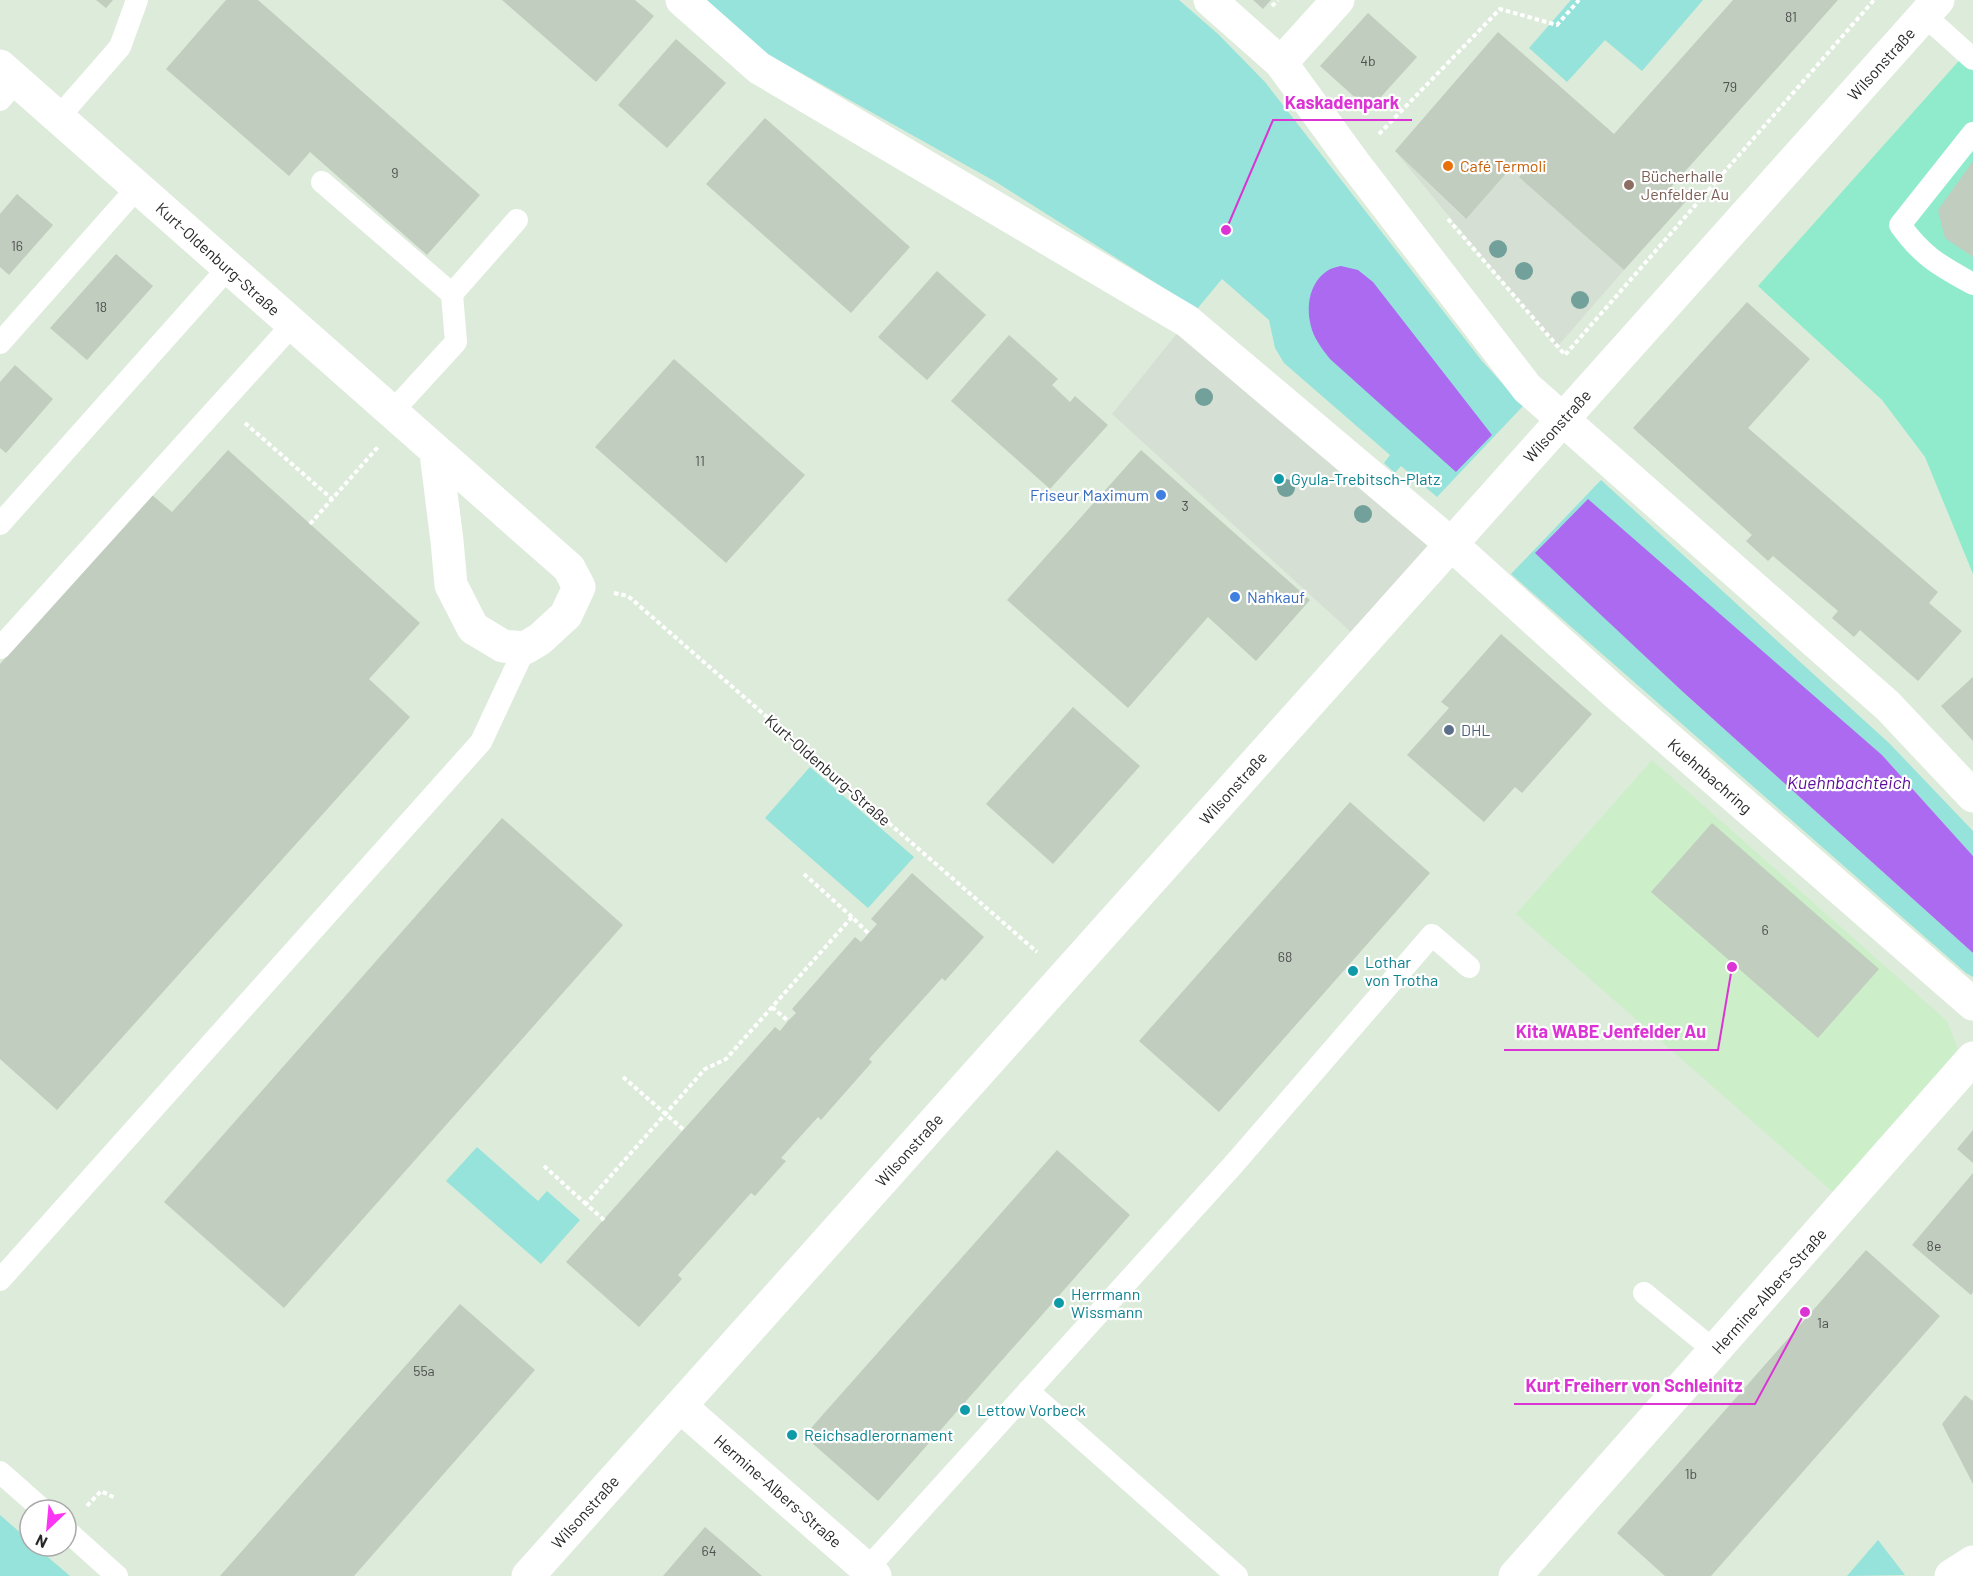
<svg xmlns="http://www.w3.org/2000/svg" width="1973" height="1576" viewBox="0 0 1973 1576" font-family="Barlow,sans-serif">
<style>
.education{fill:#cceec8}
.green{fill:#95e3db}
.pitch{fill:#90ebcc}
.plaza{fill:#d6dfd4}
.water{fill:#ac6af0}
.building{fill:#c1cdbf}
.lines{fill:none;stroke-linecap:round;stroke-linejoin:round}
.path{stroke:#fff;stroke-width:4;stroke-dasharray:4.5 3;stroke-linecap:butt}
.service{stroke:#fff;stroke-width:22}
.minor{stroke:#fff;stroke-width:33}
.tree{fill:#71a19a}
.food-dot{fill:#e8710a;stroke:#fff;stroke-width:2}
.education-dot{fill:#8d6e63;stroke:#fff;stroke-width:2}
.culture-dot{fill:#0f9aa8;stroke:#fff;stroke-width:2}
.shop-dot{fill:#3f7fe0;stroke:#fff;stroke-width:2}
.service-dot{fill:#5c6f8a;stroke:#fff;stroke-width:2}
.labels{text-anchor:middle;stroke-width:4.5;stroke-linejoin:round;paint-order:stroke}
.number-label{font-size:14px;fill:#4e514e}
.street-label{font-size:16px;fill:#282828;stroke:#fff}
.food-label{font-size:16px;fill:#c56008;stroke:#fff;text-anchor:start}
.education-label{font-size:16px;fill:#785e54;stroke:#fff;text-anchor:start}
.culture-label{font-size:16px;fill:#0d838f;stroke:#fff;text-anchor:start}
.shop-label{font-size:16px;fill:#366cbe;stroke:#fff;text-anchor:end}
.service-label{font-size:16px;fill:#4e5e75;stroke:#fff;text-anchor:start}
.water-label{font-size:18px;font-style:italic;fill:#5d0b9a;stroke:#fff}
.leader{fill:none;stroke:#dc33d5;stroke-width:2}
.callout-dot{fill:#dc33d5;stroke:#fff;stroke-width:2}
.callout-label{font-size:18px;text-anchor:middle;font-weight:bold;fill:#dc33d5;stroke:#fff;stroke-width:4.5;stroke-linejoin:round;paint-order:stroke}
</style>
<rect width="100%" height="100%" fill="#ddebda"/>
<path class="education" d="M1652,760l295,261 11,28 -124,144 -318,-279z"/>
<g class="green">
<path d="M704,0h475l39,34 47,48 217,279 41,45 -86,91 -36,-31 -6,7 -11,-10 6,-8 -106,-92 -9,-15 -6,-28 -47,-41 -25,30 -201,-127 -236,-132z"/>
<path d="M1571,0h132l-61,71 -37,-31 -38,42 -38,-34z"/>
<path d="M1601,480l289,264 83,87v25l-91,-101 -60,-51 -263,-176 -23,25 147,139 290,261v24l-7,-4 -455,-399z"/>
<path d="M810,767l104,90 -46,51 -103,-90z"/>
<path d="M477,1147l61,54 9,-10 33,29 -39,44 -95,-83z"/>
<path d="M0,1515l30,26v5h5l35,30h-70z"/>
<path d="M1878,1540l27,35 -58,1z"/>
</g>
<path class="pitch" d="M1973,45v529l-48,-117 -43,-57 -124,-114z"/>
<g class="plaza">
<path d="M1395,151l70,68 46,-51 113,102 -67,77z"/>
<path d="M1187,321l264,223 -88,99 -251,-229z"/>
</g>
<g class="water">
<path d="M1341,266l17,4 15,12 119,153 -36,37 -126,-113c-5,-6 -10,-13 -14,-20 -11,-21 -11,-53 11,-68 4,-3 10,-4 14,-5z"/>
<path d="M1588,499l294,256 91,101v97l-290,-261 -148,-139z"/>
</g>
<g class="building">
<path d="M96,0h17l-7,8z"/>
<path d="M226,0h32l222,195 -53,60 -117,-103 -21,24 -123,-107z"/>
<path d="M502,0h133l19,16 -58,66z"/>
<path d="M1253,0h18l-8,9z"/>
<path d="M1733,0h105l-166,186 16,13 -64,71 -105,-93 8,-9 -9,-8 -52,59 -71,-68 103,-119 116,102z"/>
<path d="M1368,13l49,44 -48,53 -49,-44z"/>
<path d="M676,39l50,44 -59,65 -49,-43z"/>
<path d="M765,118l145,129 -59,66 -145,-129z"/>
<path d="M1973,161v96l-28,-19 -7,-28z"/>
<path d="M17,194l36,31 -44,50 -9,-8v-53z"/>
<path d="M116,254l37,32 -66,74 -37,-32z"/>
<path d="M937,271l49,44 -59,65 -49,-43z"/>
<path d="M1747,302l63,57 -62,69 190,164 -9,11 33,28 -44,50 -58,-51 -6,7 -22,-19 6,-7 -65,-55 -5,5 -22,-20 6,-6 -119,-107z"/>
<path d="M1009,335l49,44 -6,6 18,17 5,-6 33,29 -58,64 -99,-88z"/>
<path d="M674,359l131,116 -79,88 -131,-116z"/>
<path d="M15,365l38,34 -47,54 -6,-5v-66z"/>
<path d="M228,450l192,173 -51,56 41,38 -353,393 -57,-51v-395l152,-169 20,17z"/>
<path d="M1141,450l169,150 -54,61 -48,-44 -80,91 -121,-108z"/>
<path d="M1501,634l91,80 -70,79 -7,-6 -31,35 -77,-67 42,-47 -8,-6z"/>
<path d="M1973,677v64l-32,-35z"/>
<path d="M1073,707l67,59 -87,98 -67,-60z"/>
<path d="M1350,802l80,71 -211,239 -80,-71z"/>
<path d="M502,818l121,107 -339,383 -120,-106z"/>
<path d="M1712,823l167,146 -61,69 -167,-146z"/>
<path d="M912,873l72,64 -39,44 -3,-3 -73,81 3,3 -51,58 -3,-3 -37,41 5,3 -31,35 -4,-3 -73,82 4,4 -43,48 -73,-65 209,-235 5,4 8,-10 8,-8 -4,-4 63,-72 6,5 16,-18 -6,-5z"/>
<path d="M1973,1130v33l-16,-14z"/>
<path d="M1057,1150l73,65 -252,286 -74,-65z"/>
<path d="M1973,1173v119l-2,3 -59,-50z"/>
<path d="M1866,1250l74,66 -229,260h-46l-48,-43z"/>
<path d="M460,1304l75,66 -181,206h-134z"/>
<path d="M1965,1395l8,6v83l-31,-60z"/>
<path d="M705,1527l57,49h-99z"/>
</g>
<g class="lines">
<g class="path">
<path d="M1272,6l6,-6"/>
<path d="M1379,134l121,-125 57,16 22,-25"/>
<path d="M1448,219l117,136 309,-355"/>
<path d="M245,423l87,76"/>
<path d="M310,524l68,-77"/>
<path d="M614,593l14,3 409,356"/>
<path d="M804,874l48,43"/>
<path d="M772,1007l16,14"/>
<path d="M623,1077l61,53"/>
<path d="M544,1166l42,38"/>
<path d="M604,1220l-18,-16 119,-135 21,-10 126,-142 16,16"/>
<path d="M87,1506l14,-15 14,7"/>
</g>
<g class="service">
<path d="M1924,15l49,44"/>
<path d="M0,100l17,-19"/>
<path d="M58,118l62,-71 17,-47"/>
<path d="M1973,133l-73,92c23,32 39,40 73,59"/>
<path d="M322,182l130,112"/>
<path d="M0,343l137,-155"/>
<path d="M391,413l65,-71 -4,-48 65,-74"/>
<path d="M0,524l228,-256"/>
<path d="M0,648l292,-323"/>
<path d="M0,1280l481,-538 44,-94"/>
<path d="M1644,1293l71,58"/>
<path d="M1028,1391l209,185"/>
<path d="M0,1472l43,38"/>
<path d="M66,1530l51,46"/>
<path d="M867,1569l367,-405 198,-229 37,32"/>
</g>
<g class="minor">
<path d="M682,0l77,68 428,253 264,223 167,151 355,309"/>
<path d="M1210,0l71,63 73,100 173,225 361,318 85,90"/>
<path d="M1281,63l57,-63"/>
<path d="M0,66l569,502 10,19 -13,28 -26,24 -15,9 -22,-2 -30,-18 -22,-43 -4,-44 -11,-88"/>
<path d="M680,1406l195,170"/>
<path d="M528,1576l1410,-1576"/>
<path d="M1515,1576l458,-518"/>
<path d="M1951,1576l22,-14"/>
</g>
</g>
<g class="tree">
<circle cx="1498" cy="249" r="9"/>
<circle cx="1524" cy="271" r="9"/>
<circle cx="1580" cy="300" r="9"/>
<circle cx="1204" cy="397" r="9"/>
<circle cx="1286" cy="488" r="9"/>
<circle cx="1363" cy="514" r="9"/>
</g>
<circle class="food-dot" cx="1448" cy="166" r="6"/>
<circle class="education-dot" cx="1629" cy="185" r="6"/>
<g class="culture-dot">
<circle cx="1279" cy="479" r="6"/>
<circle cx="1353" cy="971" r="6"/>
<circle cx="1059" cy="1303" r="6"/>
<circle cx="965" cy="1410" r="6"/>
<circle cx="792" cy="1435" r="6"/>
</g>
<g class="shop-dot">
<circle cx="1161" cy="495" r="6"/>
<circle cx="1235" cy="597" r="6"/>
</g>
<circle class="service-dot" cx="1449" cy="730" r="6"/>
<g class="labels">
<g class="number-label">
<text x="1791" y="22">81</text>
<text x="1368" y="66">4b</text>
<text x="1730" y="92">79</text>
<text x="395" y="178">9</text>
<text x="17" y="251">16</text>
<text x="101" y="312">18</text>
<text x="700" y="466">11</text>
<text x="1185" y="511">3</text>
<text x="1765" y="935">6</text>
<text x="1285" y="962">68</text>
<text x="1934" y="1251">8e</text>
<text x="1823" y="1328">1a</text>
<text x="424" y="1376">55a</text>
<text x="1691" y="1479">1b</text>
<text x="709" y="1556">64</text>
</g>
<g class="street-label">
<text transform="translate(1881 64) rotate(-48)" y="6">Wilsonstraße</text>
<text transform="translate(218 259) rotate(42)" y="6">Kurt-Oldenburg-Straße</text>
<text transform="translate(1557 426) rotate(-48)" y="6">Wilsonstraße</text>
<text transform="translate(828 770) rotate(41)" y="6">Kurt-Oldenburg-Straße</text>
<text transform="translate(1710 776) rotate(41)" y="6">Kuehnbachring</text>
<text transform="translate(1233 788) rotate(-48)" y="6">Wilsonstraße</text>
<text transform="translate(909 1150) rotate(-48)" y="6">Wilsonstraße</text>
<text transform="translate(1769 1291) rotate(-48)" y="6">Hermine-Albers-Straße</text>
<text transform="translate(778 1491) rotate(41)" y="6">Hermine-Albers-Straße</text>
<text transform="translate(585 1512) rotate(-48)" y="6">Wilsonstraße</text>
</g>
<g class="food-label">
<text x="1460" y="172">Café Termoli</text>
</g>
<g class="education-label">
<text x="1641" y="182">Bücherhalle<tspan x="1641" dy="18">Jenfelder Au</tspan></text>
</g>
<g class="culture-label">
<text x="1291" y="485">Gyula-Trebitsch-Platz</text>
<text x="1365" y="968">Lothar<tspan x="1365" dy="18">von Trotha</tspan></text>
<text x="1071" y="1300">Herrmann<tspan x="1071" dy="18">Wissmann</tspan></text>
<text x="977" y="1416">Lettow Vorbeck</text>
<text x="804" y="1441">Reichsadlerornament</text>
</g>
<g class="shop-label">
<text x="1149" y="501">Friseur Maximum</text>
<text x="1247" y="603" text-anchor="start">Nahkauf</text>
</g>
<g class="service-label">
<text x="1461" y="736">DHL</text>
</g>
<g class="water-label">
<text x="1849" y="789">Kuehnbachteich</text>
</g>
</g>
<path class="leader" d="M1226 230L1273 120H1412M1732 967L1718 1050H1504M1805 1312L1755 1404H1514"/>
<g class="callout-dot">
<circle cx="1226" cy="230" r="6"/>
<circle cx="1732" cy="967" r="6"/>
<circle cx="1805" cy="1312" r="6"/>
</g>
<g class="callout-label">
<text x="1342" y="109">Kaskadenpark</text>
<text x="1611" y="1038">Kita WABE Jenfelder Au</text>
<text x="1634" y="1392">Kurt Freiherr von Schleinitz</text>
</g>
<g transform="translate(48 1528) rotate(206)"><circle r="28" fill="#ffffff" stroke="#a9a9a9" stroke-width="1.5"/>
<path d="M0-4.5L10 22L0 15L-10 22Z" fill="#fc35f4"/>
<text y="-9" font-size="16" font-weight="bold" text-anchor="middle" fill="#282828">N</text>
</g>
</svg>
